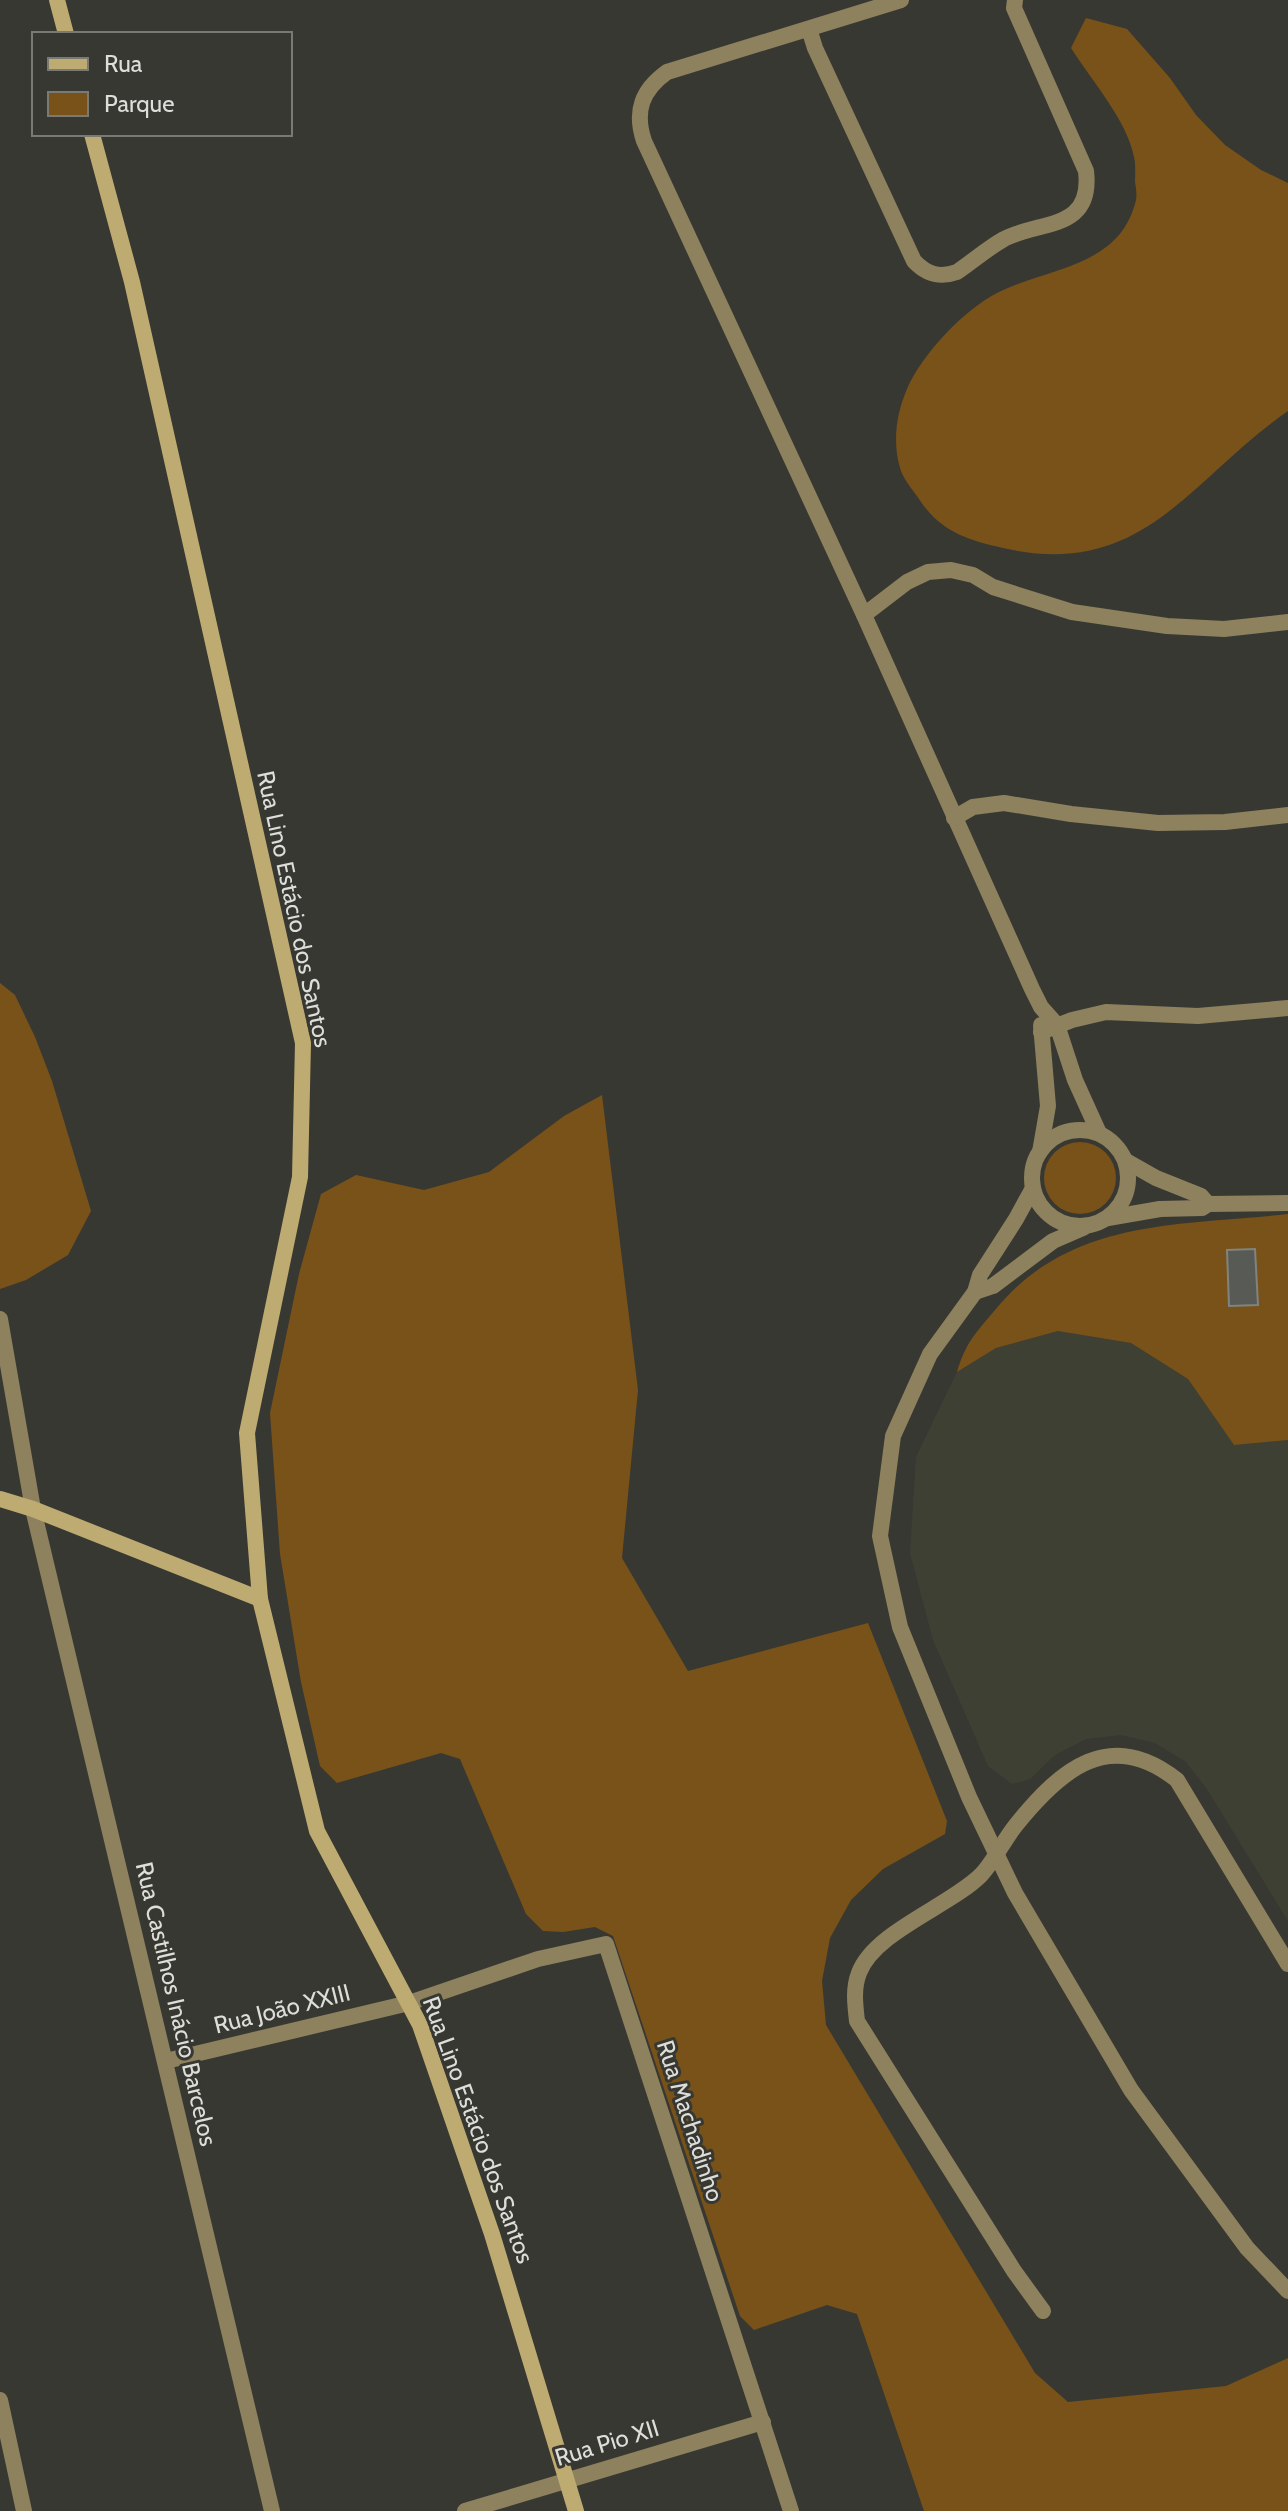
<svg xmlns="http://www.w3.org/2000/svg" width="1288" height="2511" viewBox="0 0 1288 2511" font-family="Cabin,sans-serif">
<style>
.built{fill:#3f4034}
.green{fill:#785219}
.building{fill:#585b55;stroke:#81847e;stroke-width:2}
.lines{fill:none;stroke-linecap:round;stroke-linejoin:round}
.street{stroke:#8d815e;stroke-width:16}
.secondary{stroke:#bdab71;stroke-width:16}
.labels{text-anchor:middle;stroke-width:6;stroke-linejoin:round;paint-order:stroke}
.street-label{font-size:24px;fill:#dddeda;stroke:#383832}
</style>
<rect width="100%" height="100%" fill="#383832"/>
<path class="built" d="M1058,1331l73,12 57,36 46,66 54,-5v481l-81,-132 -22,-28 -30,-18 -34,-8 -35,4 -31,16 -25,24 -18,5 -24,-18 -55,-126 -23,-87 6,-96 41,-85 39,-24z"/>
<g class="green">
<path d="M1086,18l41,11 43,49 26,37 29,30 36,25 27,13v228c-100,69 -144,169 -285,137 -35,-8 -61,-16 -82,-46 -6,-10 -16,-20 -20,-31 -9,-27 -5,-57 6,-82 15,-35 57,-79 90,-96 51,-26 123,-25 139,-93 1,-5 0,-13 -1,-18 0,-8 1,-17 -1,-25 -7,-37 -43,-77 -63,-109z"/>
<path d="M0,983l15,12 20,42 17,44 39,130 -23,44 -42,25 -26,9z"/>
<path d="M602,1095l36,295 -16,168 66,113 180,-48 79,198 -2,13 -62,35 -32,31 -21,38 -8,43 4,44 209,348 33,29 158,-16 62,-28v153h-364l-67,-197 -30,-9 -73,25 -14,-14 -127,-380 -18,-9 -32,5 -20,-1 -17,-17 -66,-155 -19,-6 -104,30 -17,-17 -19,-84 -21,-128 -10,-141 29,-139 22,-80 35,-19 68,15 65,-18 75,-56z"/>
<circle cx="1080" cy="1178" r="36"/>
<path d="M1288,1214v226l-54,5 -46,-66 -57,-36 -73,-12 -62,17 -39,24c9,-30 18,-38 38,-62 76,-93 186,-84 293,-96z"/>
</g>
<path class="building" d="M1255,1249l3,56 -29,1 -2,-56z"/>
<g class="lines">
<g class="street">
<path d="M901,0l-234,72c-25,18 -33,39 -23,69l220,474 168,374 9,18 16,18 18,55 24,53"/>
<path d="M809,29l6,19 99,213c13,14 26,17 43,11 16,-11 31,-24 47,-33 37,-19 89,-8 82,-68l-72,-163 1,-8"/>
<path d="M864,615l43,-33 21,-10 23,-2 22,5 20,12 79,25 95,14 57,3 64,-7"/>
<path d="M954,818l19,-11 31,-4 67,11 87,9 67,-1 63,-7"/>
<path d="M1041,1032l31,-12 34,-8 92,4 90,-8"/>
<circle cx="1080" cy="1178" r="48"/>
<path d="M1040,1152l8,-46 -7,-81"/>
<path d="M1126,1161l30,17 45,18 7,8"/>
<path d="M1033,1188l-17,31 -36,56 -5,17 -45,62 -37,82 -13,100 20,91 69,170 46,96 116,197 116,158 41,43"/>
<path d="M1108,1218l52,-9 42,-1 6,-4 80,-1"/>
<path d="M975,1292l18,-6 60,-45 30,-13"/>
<path d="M0,1319l33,190 239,1002"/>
<path d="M166,2061l243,-58 129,-44 68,-15 185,567"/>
<path d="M1043,2311l-29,-40 -157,-250c-2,-17 -4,-33 2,-48 15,-41 91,-67 122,-98 14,-15 22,-34 35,-50 45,-56 94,-98 161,-45l111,184"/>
<path d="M0,2400l24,111"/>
<path d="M465,2511l298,-89"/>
</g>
<g class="secondary">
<path d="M57,0l9,34"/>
<path d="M92,134l40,148 171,761 -3,134 -53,256 13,166 57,232 103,194 72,209 84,277"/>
<path d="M0,1499l33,10 227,90"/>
</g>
</g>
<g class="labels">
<g class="street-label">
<text transform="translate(294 909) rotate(78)" y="8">Rua Lino Estácio dos Santos</text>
<text transform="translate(176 2004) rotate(77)" y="8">Rua Castilhos Inácio Barcelos</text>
<text transform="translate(282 2009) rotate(-14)" y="8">Rua João XXIII</text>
<text transform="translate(690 2121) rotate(72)" y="8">Rua Machadinho</text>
<text transform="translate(478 2130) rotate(70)" y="8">Rua Lino Estácio dos Santos</text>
<text transform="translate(607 2443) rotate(-17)" y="8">Rua Pio XII</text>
</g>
</g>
<rect x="32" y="32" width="260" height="104" fill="#383832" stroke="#7a7a75" stroke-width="2"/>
<rect x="48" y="58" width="40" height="12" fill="#bdab71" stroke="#7a7a75" stroke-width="2"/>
<text x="104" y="72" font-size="24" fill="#dddeda">Rua</text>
<rect x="48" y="92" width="40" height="24" fill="#785219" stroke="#7a7a75" stroke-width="2"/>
<text x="104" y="112" font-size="24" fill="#dddeda">Parque</text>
</svg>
